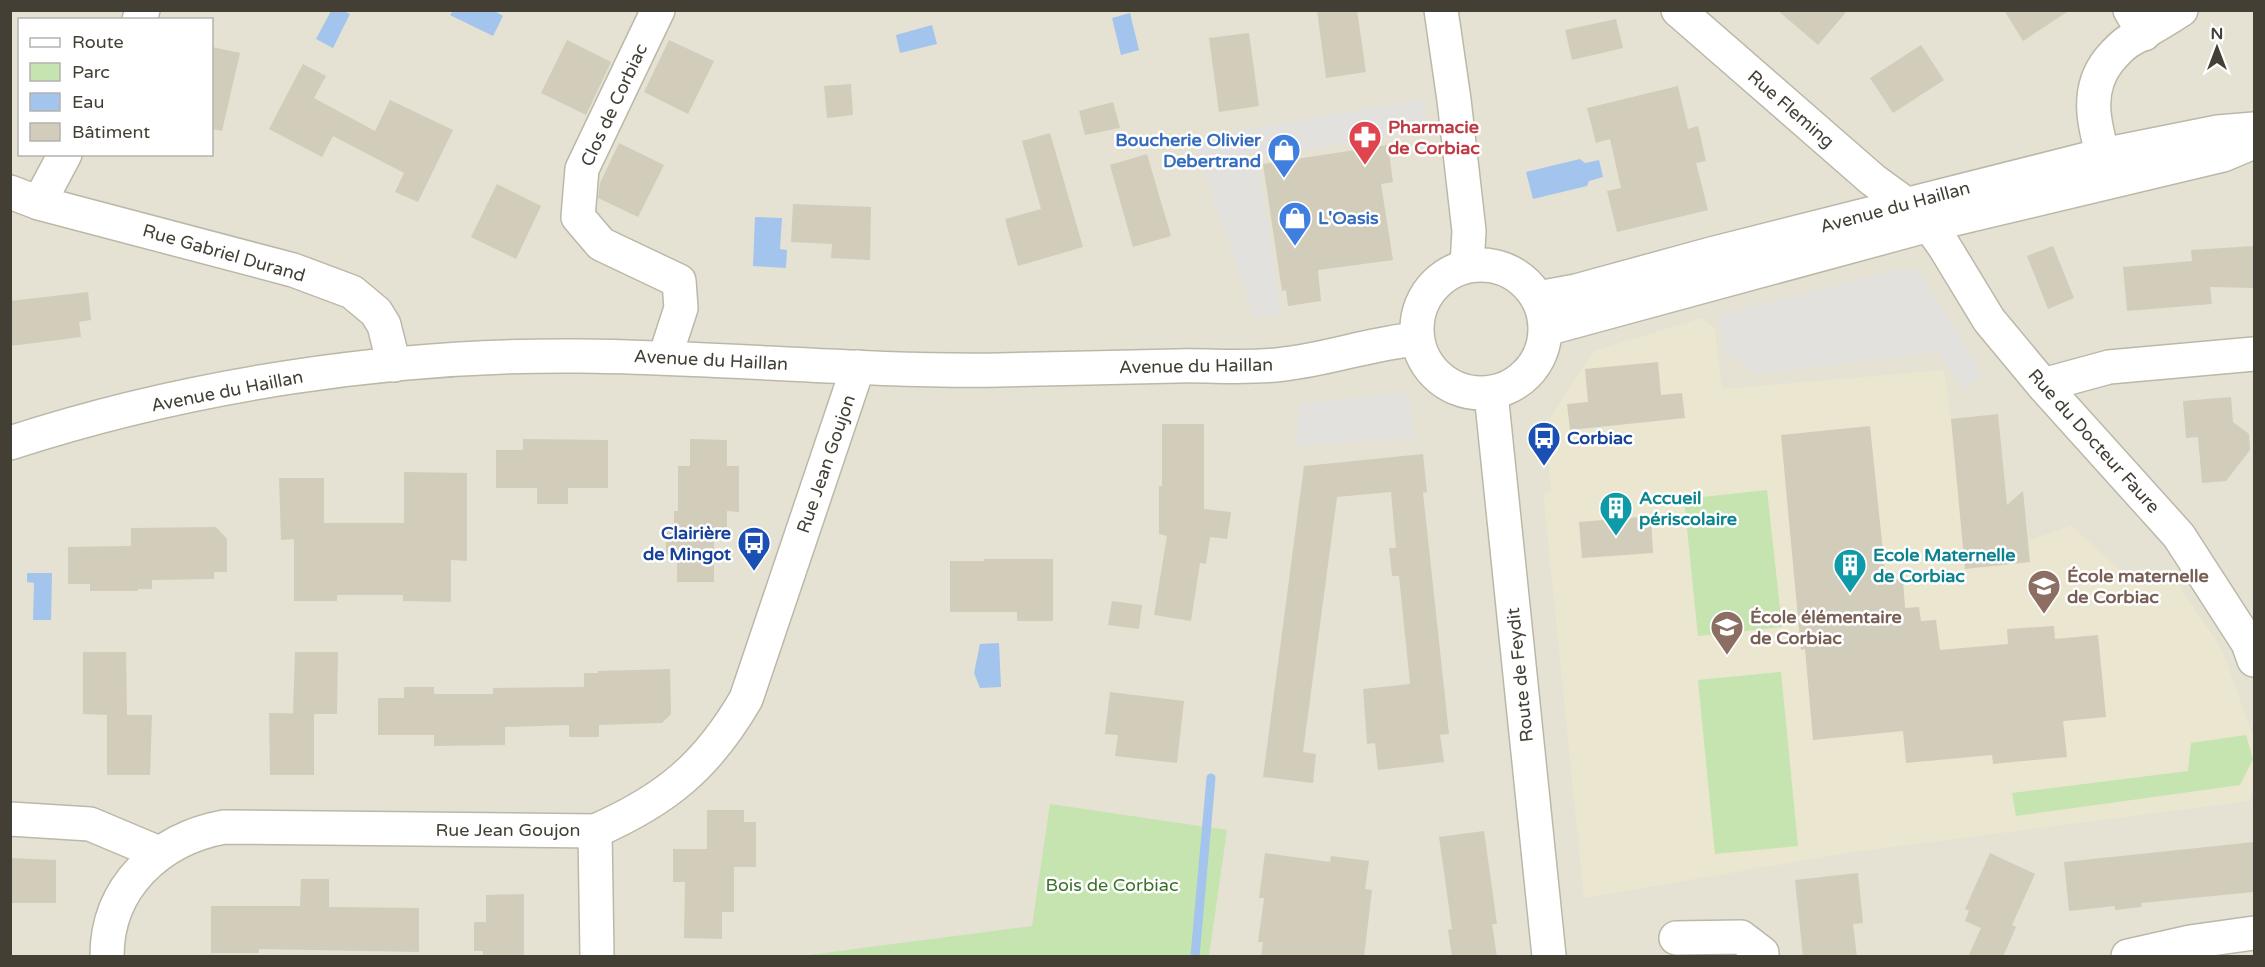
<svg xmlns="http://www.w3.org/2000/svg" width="2265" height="967" viewBox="0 0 2265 967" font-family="'Varela Round',sans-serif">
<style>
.residential{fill:#e5e2d3;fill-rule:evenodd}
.education{fill:#eae6cf}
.green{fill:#c5e4af}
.parking{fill:#e2e1dd}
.water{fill:#a3c4ec}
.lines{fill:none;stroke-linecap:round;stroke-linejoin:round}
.stream{stroke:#a3c4ec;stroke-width:9}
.building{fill:#d2ccba}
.minor-casing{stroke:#bcb8a8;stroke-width:36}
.minor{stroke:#fff;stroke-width:33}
.labels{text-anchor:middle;stroke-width:5;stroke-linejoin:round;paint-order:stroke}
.street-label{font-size:18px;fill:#433f35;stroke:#fff}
.health-label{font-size:18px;font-weight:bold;fill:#be3a42;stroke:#fff;text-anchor:start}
.shop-label{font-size:18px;font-weight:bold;fill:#366cbe;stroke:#fff;text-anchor:end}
.transit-label{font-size:18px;font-weight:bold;fill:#164399;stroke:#fff;text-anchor:start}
.culture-label{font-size:18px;font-weight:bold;fill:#0d838f;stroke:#fff;text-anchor:start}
.education-label{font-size:18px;font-weight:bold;fill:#785e54;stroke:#fff;text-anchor:start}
.park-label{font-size:18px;fill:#3c712b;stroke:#fff}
</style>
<rect width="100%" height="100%" fill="#f1efe4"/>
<path class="residential" d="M10,11h2244v945h-2243zM20,20h192v134h-192z"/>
<path class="education" d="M1701,318l14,10 7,61 222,-19 7,49 47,-5 9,97 18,-1 4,31 42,-16 60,56 42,-4 49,72 32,90v49l-5,13 -395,51 -270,46 -41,-405 8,-2 -6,-65 49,-75z"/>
<g class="green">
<path d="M1767,490l15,137 -84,9 -14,-137z"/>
<path d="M1781,672l17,174 -83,8 -17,-174z"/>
<path d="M2246,735l7,24 -13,26 -224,31 -4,-23 176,-22 3,-28z"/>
<path d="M1050,804l177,26 -18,126h-408l231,-30z"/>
</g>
<g class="parking">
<path d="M1424,99l3,31 -169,28 23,157 -27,2 -61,-179z"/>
<path d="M1900,269h11l10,5 62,102 -19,13 -26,-37 -185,22 -17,-18 -12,-2 -4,-39z"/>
<path d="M1409,392l5,46 -120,8 7,-42z"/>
</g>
<g class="water">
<path d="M493,10l10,6 -10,20 -43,-21 3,-4z"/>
<path d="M331,11h12l7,3 -17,34 -17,-9z"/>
<path d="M1130,13l9,37 -18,5 -9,-37z"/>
<path d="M932,25l5,19 -37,9 -4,-18z"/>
<path d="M1580,159l5,4 14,-3 4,17 -14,4 -2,5 -54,13 -7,-27z"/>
<path d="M755,217l27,1 -2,31 7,1 -1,18 -33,-2z"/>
<path d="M27,573h25l-1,47h-18l1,-37 -7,-1z"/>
<path d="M999,643l2,44 -21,1 -6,-15 6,-29z"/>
</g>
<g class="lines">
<path class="stream" d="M1195,956l16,-178"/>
</g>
<g class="building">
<path d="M1317,10h40l9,62 -40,6z"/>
<path d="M1777,10h71l-30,35z"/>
<path d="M2004,10h66l-47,31z"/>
<path d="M1616,19l7,29 -51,12 -7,-30z"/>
<path d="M1249,33l10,73 -40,6 -10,-74z"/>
<path d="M567,40l44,22 -25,53 -45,-22z"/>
<path d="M669,40l45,21 -26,53 -44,-22z"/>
<path d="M1921,45l23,35 -51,33 -23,-35z"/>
<path d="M212,47l28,6 -18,78 -10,-2z"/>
<path d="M303,64l23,12 -12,22 61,33 15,-31 63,30 -35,72 -23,-10 9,-19 -71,-37 -11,21 -53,-28z"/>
<path d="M851,84l2,31 -26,3 -3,-32z"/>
<path d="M1678,86l10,43 10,-3 8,35 -10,2 12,47 -91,22 -10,-41 14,-3 -11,-49 -14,4 -9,-35z"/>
<path d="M1113,102l7,26 -35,7 -6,-24z"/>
<path d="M1050,133l33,114 -65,19 -13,-47 36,-10 -19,-68z"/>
<path d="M619,143l45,22 -26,52 -40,-19 2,-15z"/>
<path d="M1388,145l5,37 -12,2 12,76 -75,10 3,31 -33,5 -2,-16 -4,1 -19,-127z"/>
<path d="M1147,154l24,82 -38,11 -23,-82z"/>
<path d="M497,184l44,22 -25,53 -45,-22z"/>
<path d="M793,204l78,3 -1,53 -39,-2 1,-14 -41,-2z"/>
<path d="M2053,246l21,52 -26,11 -21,-53z"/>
<path d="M2254,246v42l-44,-1 2,17 -85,7 -4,-44 69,-6 -1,-11z"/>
<path d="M88,292l3,28 -12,2 2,15 -71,9v-45z"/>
<path d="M1658,362l3,33 21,-2 3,25 -115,12 -3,-26 21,-2 -3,-33z"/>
<path d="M2231,397l2,25 16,12 1,16 -24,31 -24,2 -4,-46 -12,1 -3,-37z"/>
<path d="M1998,414l9,91 16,-14 7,71 -65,7 -14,-150z"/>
<path d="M1162,424h42v85l27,3 -4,27 -17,-2 -4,27 -6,-1 -9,58 -37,-6 13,-79 -8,-2v-48h3z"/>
<path d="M1870,426l16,155 17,-2 2,29 14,-1 2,14 15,-1 4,30 68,-6 -1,-15 47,-3 1,13 43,-4 8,82 -43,4 4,36 -74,7 -1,-9 -86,8 -3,-32 -90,9 -8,-91 -4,1 -20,-215z"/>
<path d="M523,439l85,1v48h-40v16h-31v-16h-41v-38h27z"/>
<path d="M690,439l37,1v26h12v46l-12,-1v17h-13v54h-37v-27h-11v-30h8v-14h4v-45h12z"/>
<path d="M1423,454l4,38 -4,1 26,241 -9,1 4,27 -66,8 -3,-27 -8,1 -4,-55 47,-5 -11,-108h-7l-3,-28h7l-5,-56 -54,5 -34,255 13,2 -3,29 -50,-6 41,-311z"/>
<path d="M404,472l63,1v88l-16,-1v42l-48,-1v-6h-66v6h-43v-62l-13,1 -2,-62h45v45h80z"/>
<path d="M1651,516l2,37 -71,5 -3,-36z"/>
<path d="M216,527l11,12v33h-13v7l-62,1v9h-14v2h-48v-7h-22v-37l63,-1v-18z"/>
<path d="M984,559h69v62h-36v-9h-67v-51h34z"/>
<path d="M1112,601l30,4 -3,24 -31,-4z"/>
<path d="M83,652h43l1,63h25l-2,60h-43v-60l-24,-1z"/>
<path d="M295,652h43l-1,62h-44z"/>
<path d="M670,669l1,45 -9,9 -63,2v12h-30v-12l-64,2v18l-71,1v-11h-56v-37h26v-11h30v7h59v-6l91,-1v-14h14v-2z"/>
<path d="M1110,692l74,9 -7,62 -62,-7 3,-21 -13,-1z"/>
<path d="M269,713l45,1v61h-44z"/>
<path d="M707,810h37v12h12v45h-22v45h-12v27l-38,-1 1,-56h-12v-33h34z"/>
<path d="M1484,831l13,93h-5l5,33h-45l-4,-27 4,-1 -13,-92z"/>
<path d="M2254,842v50l-113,11 1,4 -27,3v-4l-46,5 -5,-49z"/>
<path d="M1265,853l65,9 1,-6 38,5 -4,28 7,1 -8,67h-103l2,-15h-5l6,-44h-5z"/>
<path d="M1990,853l45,21 -23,51 4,2 -13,30h-35l13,-29 -16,-7 4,-10 -4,-2z"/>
<path d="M10,858l46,2v43h-46z"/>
<path d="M1858,873l5,50 -10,1 4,33h-54l-8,-77z"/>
<path d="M301,879h28v28l90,1v44l-160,-3v4h-48v-47h89z"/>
<path d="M524,894v63h-41v-6h-9v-29h12v-27z"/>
</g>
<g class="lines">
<g class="minor-casing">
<g id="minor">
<path d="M658,10l-76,159 -4,48 23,27 78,37 2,27 -16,49"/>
<path d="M1441,10l13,90 15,131 -2,35"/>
<path d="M1678,10l195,170 33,24 23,21 15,21 45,74 54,65 136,151 69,107 6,17"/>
<path d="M2130,10l14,24"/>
<path d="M139,20l4,-10"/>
<path d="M2108,174c-10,-39 -27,-79 1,-114 6,-7 13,-15 20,-19 18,-10 35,-20 52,-31"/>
<path d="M10,192l29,11 254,67 59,22 24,20 8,13 10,40"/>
<path d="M39,203l26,-49"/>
<circle cx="1481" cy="329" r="64"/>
<path d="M1538,298l38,-7 135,-37 392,-99 115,-23 36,-3"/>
<path d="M1546,329l383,-104 294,-70 31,-13"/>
<path d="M2043,385l66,-18 145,-13"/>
<path d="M1491,393l58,563"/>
<path d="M10,443c178,-58 382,-89 569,-87 140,1 280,16 420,14 59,-1 119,-3 178,-4 34,-1 73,3 107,-2 45,-5 88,-21 133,-25"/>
<path d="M10,819l80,5 69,29"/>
<path d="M595,831l2,125"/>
<path d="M1676,938l65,-1 21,16v3"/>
<path d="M107,956c0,-69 52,-117 117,-129l371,4c71,-31 112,-65 151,-132l112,-332"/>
<path d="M2128,956l62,-14 64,-9"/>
</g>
</g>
<use href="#minor" class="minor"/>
</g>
<defs>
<g id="pharmacy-pin" transform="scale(1.725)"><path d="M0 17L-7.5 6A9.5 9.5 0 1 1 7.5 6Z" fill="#e0444e" stroke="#fff"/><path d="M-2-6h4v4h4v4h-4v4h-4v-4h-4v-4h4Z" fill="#fff"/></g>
<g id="shop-pin" transform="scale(1.725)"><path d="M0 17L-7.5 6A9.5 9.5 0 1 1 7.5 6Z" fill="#3f7fe0" stroke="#fff"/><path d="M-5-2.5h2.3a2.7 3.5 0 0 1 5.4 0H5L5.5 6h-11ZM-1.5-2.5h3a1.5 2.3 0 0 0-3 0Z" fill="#fff"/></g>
<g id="bus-pin" transform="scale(1.725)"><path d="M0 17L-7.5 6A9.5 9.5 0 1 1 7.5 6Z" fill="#1a4fb4" stroke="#fff"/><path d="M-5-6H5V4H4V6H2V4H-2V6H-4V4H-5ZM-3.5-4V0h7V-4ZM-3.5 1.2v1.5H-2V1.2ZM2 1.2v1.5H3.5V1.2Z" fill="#fff"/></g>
<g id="building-pin" transform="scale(1.725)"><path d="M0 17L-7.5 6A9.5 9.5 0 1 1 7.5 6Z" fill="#0f9aa8" stroke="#fff"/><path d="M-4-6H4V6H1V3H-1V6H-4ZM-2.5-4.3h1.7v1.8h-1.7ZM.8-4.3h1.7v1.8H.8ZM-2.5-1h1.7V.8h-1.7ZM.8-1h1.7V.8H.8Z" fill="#fff"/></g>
<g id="school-pin" transform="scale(1.725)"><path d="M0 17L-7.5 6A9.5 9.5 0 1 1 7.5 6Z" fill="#8d6e63" stroke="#fff"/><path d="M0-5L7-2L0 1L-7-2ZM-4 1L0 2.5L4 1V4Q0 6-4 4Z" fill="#fff"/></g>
</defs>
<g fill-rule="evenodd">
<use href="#pharmacy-pin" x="1365" y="137"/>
<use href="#shop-pin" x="1284" y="150"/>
<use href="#shop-pin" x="1295" y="218"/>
<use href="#bus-pin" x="1544" y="438"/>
<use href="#building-pin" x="1616" y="508"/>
<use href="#bus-pin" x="754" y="543"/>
<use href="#building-pin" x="1850" y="565"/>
<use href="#school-pin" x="2044" y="586"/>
<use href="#school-pin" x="1727" y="627"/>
</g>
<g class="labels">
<g class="street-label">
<text transform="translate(614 105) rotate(-65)" y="6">Clos de Corbiac</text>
<text transform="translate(1791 109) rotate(41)" y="6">Rue Fleming</text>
<text transform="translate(1895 207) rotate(-15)" y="6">Avenue du Haillan</text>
<text transform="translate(224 253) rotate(16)" y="6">Rue Gabriel Durand</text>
<text transform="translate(711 360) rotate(3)" y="6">Avenue du Haillan</text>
<text transform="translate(1196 366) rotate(-1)" y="6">Avenue du Haillan</text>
<text transform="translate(227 391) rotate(-11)" y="6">Avenue du Haillan</text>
<text transform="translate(2094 441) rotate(48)" y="6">Rue du Docteur Faure</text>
<text transform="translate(826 464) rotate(-71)" y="6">Rue Jean Goujon</text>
<text transform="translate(1520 675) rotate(-96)" y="6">Route de Feydit</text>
<text x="508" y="836">Rue Jean Goujon</text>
</g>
<g class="health-label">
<text x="1388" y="133">Pharmacie<tspan x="1388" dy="21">de Corbiac</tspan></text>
</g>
<g class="shop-label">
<text x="1261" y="146">Boucherie Olivier<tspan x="1261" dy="21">Debertrand</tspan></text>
<text x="1318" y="224" text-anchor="start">L'Oasis</text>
</g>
<g class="transit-label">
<text x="1567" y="444">Corbiac</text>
<text x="731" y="539" text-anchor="end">Clairière<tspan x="731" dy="21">de Mingot</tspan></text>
</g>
<g class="culture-label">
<text x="1639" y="504">Accueil<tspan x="1639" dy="21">périscolaire</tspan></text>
<text x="1873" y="561">Ecole Maternelle<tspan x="1873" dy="21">de Corbiac</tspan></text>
</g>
<g class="education-label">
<text x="2067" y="582">École maternelle<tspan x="2067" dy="21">de Corbiac</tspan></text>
<text x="1750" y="623">École élémentaire<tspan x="1750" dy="21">de Corbiac</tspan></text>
</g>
<g class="park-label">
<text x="1112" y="891">Bois de Corbiac</text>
</g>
</g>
<rect width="2265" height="967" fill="none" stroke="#433f35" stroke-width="24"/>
<rect x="18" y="18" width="195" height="138" fill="#ffffff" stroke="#b4b2ae" stroke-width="1.5"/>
<rect x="30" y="38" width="30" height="9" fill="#ffffff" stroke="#b4b2ae" stroke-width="1.5"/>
<text x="72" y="48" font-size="18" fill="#433f35">Route</text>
<rect x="30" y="63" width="30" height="18" fill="#c5e4af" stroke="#b4b2ae" stroke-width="1.5"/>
<text x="72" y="78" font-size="18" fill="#433f35">Parc</text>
<rect x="30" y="93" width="30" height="18" fill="#a3c4ec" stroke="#b4b2ae" stroke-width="1.5"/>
<text x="72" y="108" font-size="18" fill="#433f35">Eau</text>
<rect x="30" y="123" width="30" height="18" fill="#d2ccba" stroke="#b4b2ae" stroke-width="1.5"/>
<text x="72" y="138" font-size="18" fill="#433f35">Bâtiment</text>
<g transform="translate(2217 48)" stroke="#ffffff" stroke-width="4.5" paint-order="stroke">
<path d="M0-4.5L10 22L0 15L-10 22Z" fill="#433f35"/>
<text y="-9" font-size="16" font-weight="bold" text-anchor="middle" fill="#433f35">N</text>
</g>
</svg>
